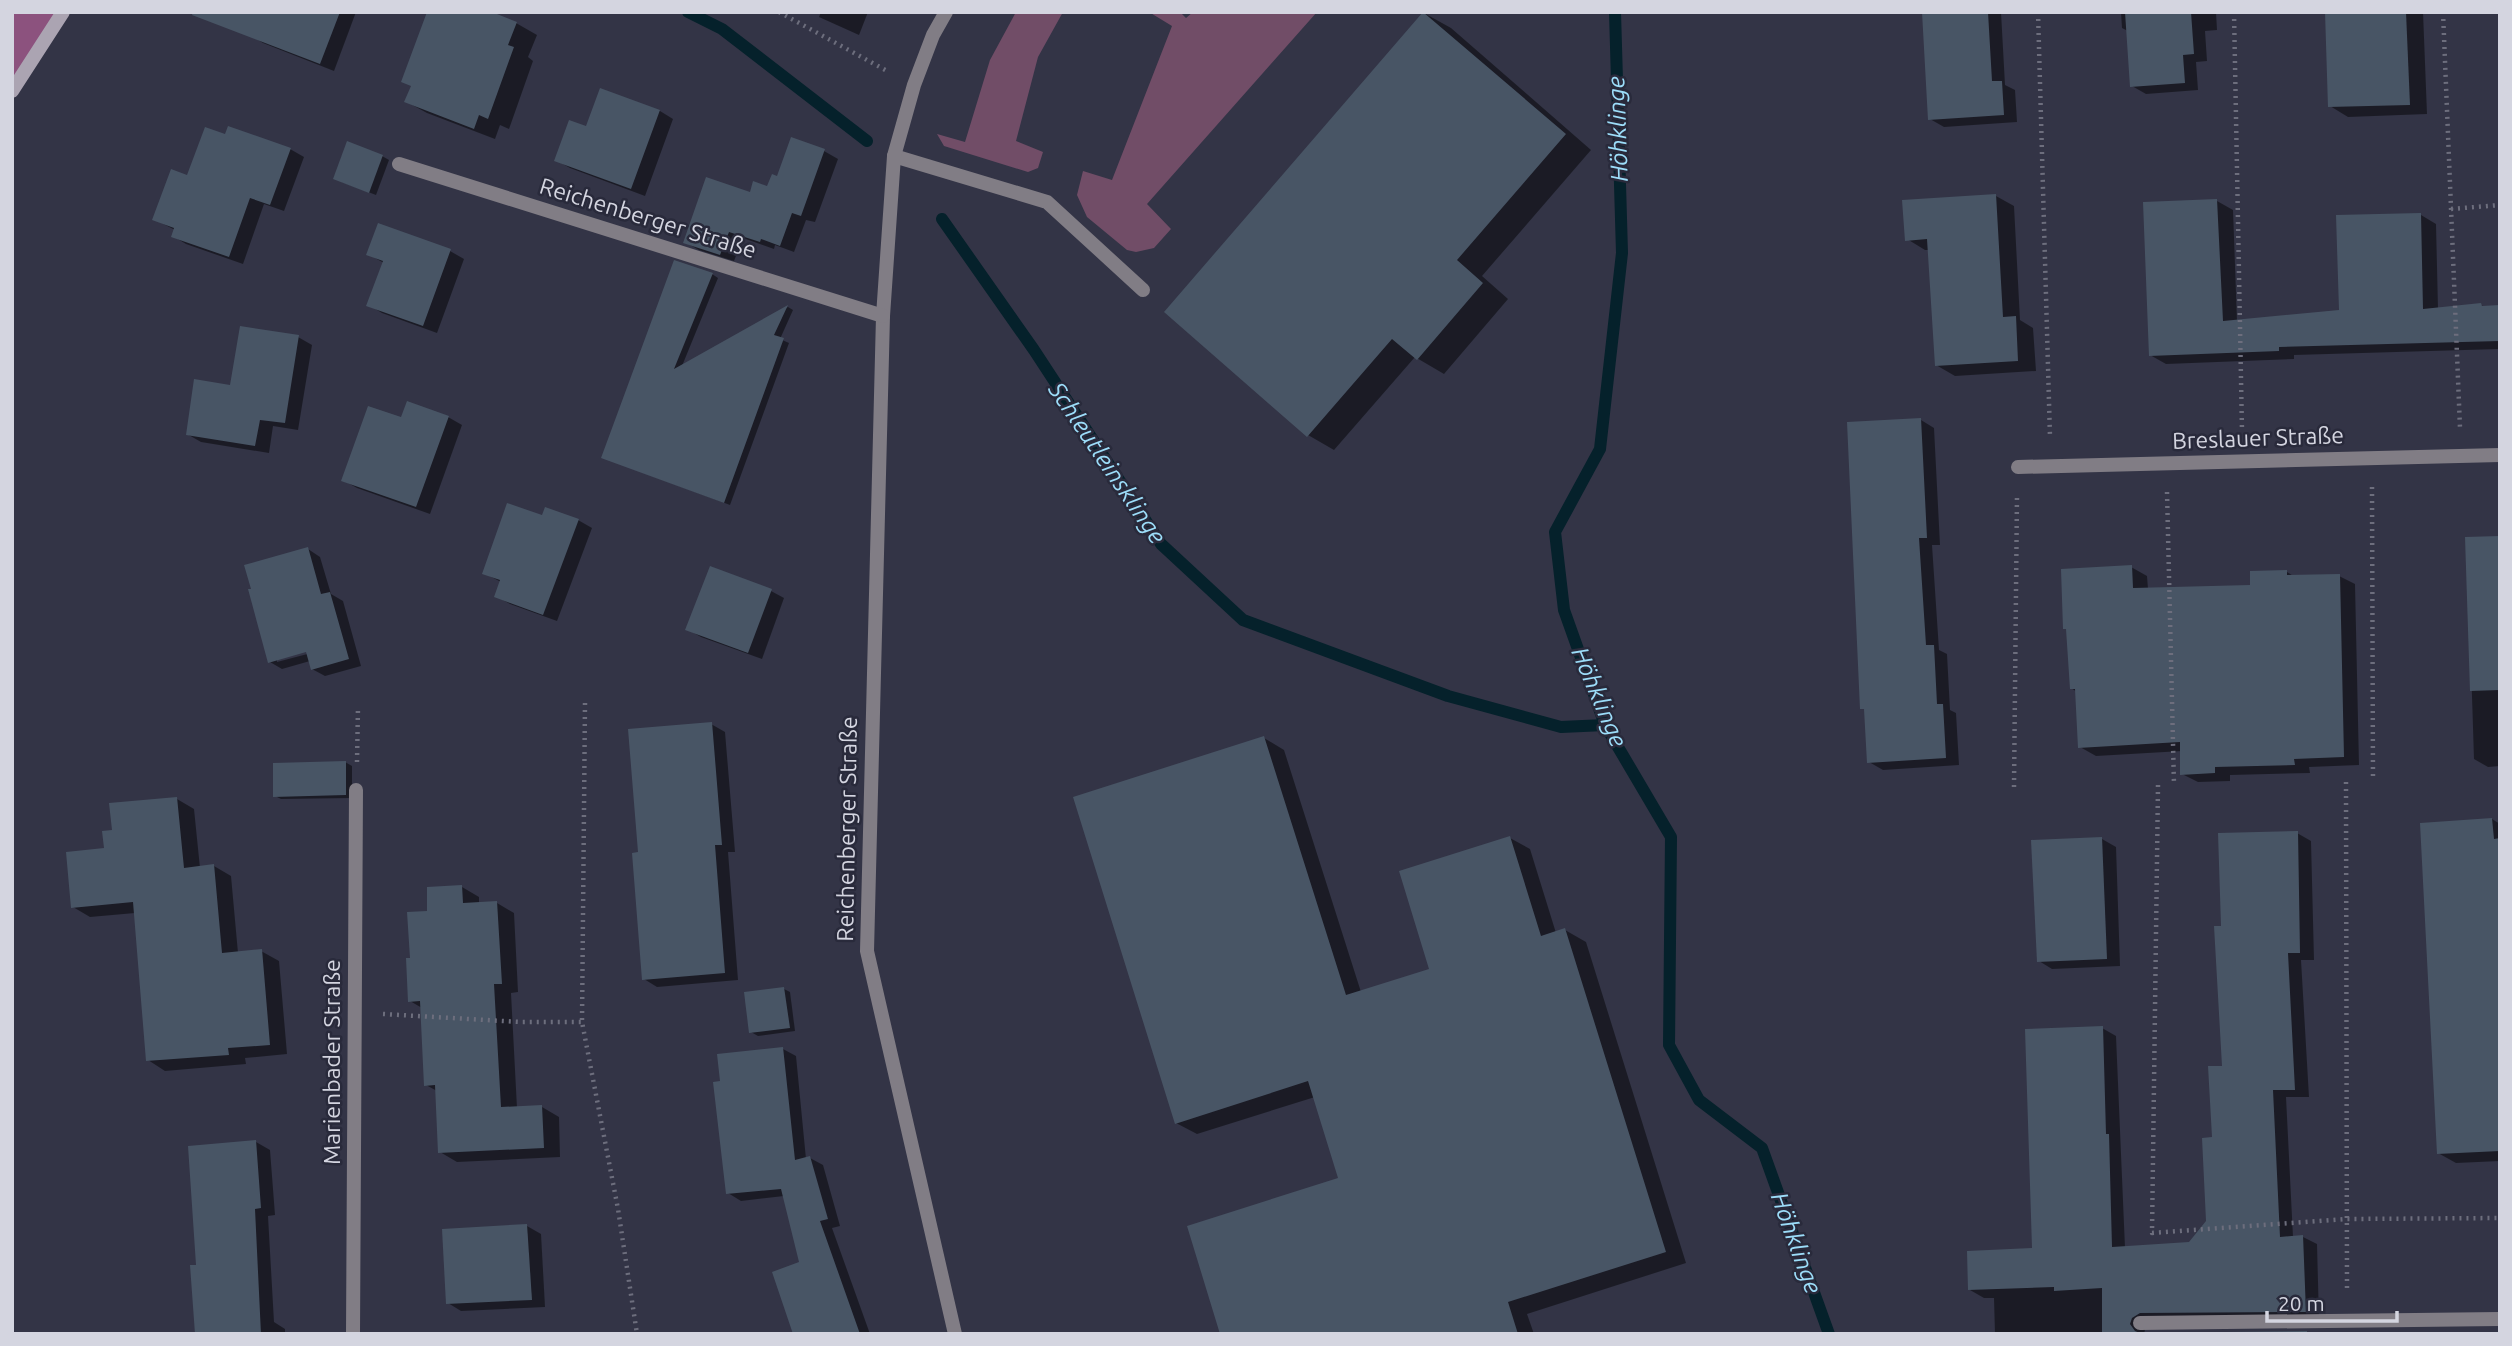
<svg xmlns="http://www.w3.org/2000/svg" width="2512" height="1346" viewBox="0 0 2512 1346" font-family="Ubuntu,sans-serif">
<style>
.green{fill:#714d67}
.forest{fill:#8c527e}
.shadow{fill:#0007;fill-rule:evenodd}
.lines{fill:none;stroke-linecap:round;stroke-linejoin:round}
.stream{stroke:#05212b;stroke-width:12}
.building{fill:#485565}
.path{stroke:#6d6e7d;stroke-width:4.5;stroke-dasharray:2 5;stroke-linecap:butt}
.lane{stroke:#817d85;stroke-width:14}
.street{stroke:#817d85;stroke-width:14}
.secondary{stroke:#aba4b2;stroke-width:14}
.labels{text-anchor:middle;stroke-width:5;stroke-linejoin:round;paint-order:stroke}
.street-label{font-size:23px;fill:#d4d5e0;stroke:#292a3b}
.water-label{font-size:24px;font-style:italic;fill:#9cddf9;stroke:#292a3b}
</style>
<rect width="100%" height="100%" fill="#333446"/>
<g class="green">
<path d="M1016,12h47l-25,45 -22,84 27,11 -5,16 -10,4 -84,-26 -7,-12 28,8 25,-82z"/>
<path d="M1149,12h31l6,6 7,-6h124l-170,192 24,25 -17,19 -18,4 -9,-2 -40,-33 -10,-22 6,-24 29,9 60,-154z"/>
</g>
<path class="forest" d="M12,12h51l-51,79z"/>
<g class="shadow">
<path d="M259,12h97l-22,59 -71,-28 -13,-8z"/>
<path d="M821,12h47l-9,23 -40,-18z"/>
<path d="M1924,12h77l4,73 10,5 2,32 -73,5 -14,-8z"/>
<path d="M2121,12h95l1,18 -12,1 2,30 -11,1 2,28 -52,4 -14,-8 -4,-55 -6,-3z"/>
<path d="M2327,12h96l4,102 -79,3 -18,-11z"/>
<path d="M1424,13l27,15 140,122 -109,126 26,23 -64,75 -29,-17 -81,93 -26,-15z"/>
<path d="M516,23l21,12 -9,22 5,4 -24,68 -9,-4 -5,14 -68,-26 -20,-11z"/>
<path d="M601,90l59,21 13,8 -28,77 -75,-28 -14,-8 31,-31z"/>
<path d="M226,136l64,13 14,8 -20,54 -20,-7 -21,60 -57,-20 -13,-8 2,-6 -21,-11 34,-42z"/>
<path d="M824,151l14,8 -23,63 -9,-2 -12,32 -19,-7 -1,4 -31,-11 -9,23 -35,-11 -14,-8 66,-47 18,-7z"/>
<path d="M382,156l7,4 -13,35 -34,-13z"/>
<path d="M1996,196l18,10 6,114 13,8 3,43 -81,5 -19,-11 -6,-115h-5l-18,-11z"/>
<path d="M2217,201l16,9 4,111 104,-9 80,-97 15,9 2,85 43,-4 5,3 14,-1v50l-1,-8 -205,6v4l-128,5 -16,-9z"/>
<path d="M450,251l14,8 -27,74 -55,-20 -13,-8 15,-42 -16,-9z"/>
<path d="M712,274l6,4 -36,88 106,-59 5,3 -13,29 9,4 -59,162 -121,-45z"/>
<path d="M298,337l14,8 -14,85 -25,-4 -4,27 -68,-11 -14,-8 44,-47z"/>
<path d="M448,417l14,8 -32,89 -73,-26 -14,-8 59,-61z"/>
<path d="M1921,420l13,8 6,117h-8l7,105 8,4 3,56 6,3 3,52 -76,5 -14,-8 -3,-52 -4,-2z"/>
<path d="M543,518l35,2 14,8 -35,93 -47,-17 -14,-8 5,-14 -17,-9z"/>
<path d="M2500,538v228l-12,1 -14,-8 -7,-220z"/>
<path d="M308,549l12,8 11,37 12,7 18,65 -36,10 -13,-7 -2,-8 -28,8 -12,-7zM314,648l1,4 -38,10v-3z"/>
<path d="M2131,567l16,9 1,13 104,-2 35,-15 8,5 44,-1 16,8 4,181 -50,2 1,6 -80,2v6l-32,1 -16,-8v-23l-86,5 -16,-9 -3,-55 -6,-4z"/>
<path d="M771,591l13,7 -22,61 -61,-22 -14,-8z"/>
<path d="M711,724l14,8 10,120h-7l10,128 -81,7 -13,-8 -4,-126z"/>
<path d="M1264,738l20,12 77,242 70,-22 79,-132 20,11 26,84 9,-3 21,12 100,321 -159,51 7,20h-312l118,-155 -25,-82 -118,37 -21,-11z"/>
<path d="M345,762l7,4v32l-71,1 -6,-3z"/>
<path d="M177,799l17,10 6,59 14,-2 17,10 7,77 23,-2 18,10 8,93 -42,4 1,6 -81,7 -17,-11 -13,-147 -45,4 -17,-10 33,-57 8,-18z"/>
<path d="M2492,819l8,5v337l-44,2 -18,-10z"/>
<path d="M2297,833l14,8 3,119h-13l8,137h-23l7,140h10l14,7 2,75 -173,6 -2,9h-149l-1,-36h-10l-14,-8 64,-41 68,-221 14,8 9,212 64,-4 19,-22 6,-83 9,-71v-140z"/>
<path d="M2102,839l14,8 4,119 -68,3 -13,-8z"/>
<path d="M462,887l17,10v7l18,-1 17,10 4,79 -7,1 6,115 25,-1 17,10 1,40 -103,5 -17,-10 -3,-61 -11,-6 -4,-77 -12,-7 2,-42 17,-46z"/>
<path d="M784,989l6,3 5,39 -37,5 -7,-4z"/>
<path d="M783,1049l13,7 10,103 4,-1 13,7 17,61 -8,2 38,106h-75l6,-71 -17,-67 -43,5 -13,-8z"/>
<path d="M256,1142l14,8 5,65 -7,1 6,106 11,7v5h-89l2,-67z"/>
<path d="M527,1226l14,8 4,73 -84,4 -13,-8z"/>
</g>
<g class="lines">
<g class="stream">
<path d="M688,12l34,17 145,112"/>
<path d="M1615,12l7,241 -22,196 -45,83 9,78 41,115 66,112 -2,208 30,55 63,48 67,186"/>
<path d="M942,219l92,131 127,194 82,76 205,76 113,31 44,-2"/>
</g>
</g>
<g class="building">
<path d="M193,12h147l-20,52 -128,-49z"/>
<path d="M427,12h65l25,10 -9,23 6,2 -26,72 -9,-4 -5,14 -70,-27 7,-16 -10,-4z"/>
<path d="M1423,12l143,122 -109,126 26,23 -66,77 -25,-21 -85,98 -143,-125z"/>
<path d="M1922,12h66l4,69h10l2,34 -76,5z"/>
<path d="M2125,12h66l3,42 -11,1 2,28 -55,4z"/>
<path d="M2325,12h81l4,93 -82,2z"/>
<path d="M600,88l60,22 -29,79 -77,-28 15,-41 17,6z"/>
<path d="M228,126l63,22 -21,57 -20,-7 -21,59 -58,-20 3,-9 -22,-8 19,-51 16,6 18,-48 20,7z"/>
<path d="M791,137l34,12 -24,67 -9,-3 -12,33 -19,-7 -1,3 -31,-10 -9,23 -37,-12 23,-66 44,15 3,-11 14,5 5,-12 5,2z"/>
<path d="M347,141l36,14 -14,38 -36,-14z"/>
<path d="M1996,194l7,123 13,-1 2,45 -83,5 -8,-127 -22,2 -3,-41z"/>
<path d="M2217,199l6,122 116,-11 -3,-95 85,-2 2,96 58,-6 1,3 18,-1v36l-221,6v4l-130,5 -6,-154z"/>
<path d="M378,223l73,26 -28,77 -57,-20 17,-45 -17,-6z"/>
<path d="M674,260l39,13 -39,96 114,-64 -14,30 10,3 -60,165 -123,-45z"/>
<path d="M240,326l59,9 -14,88 -25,-3 -5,26 -69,-11 8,-56 36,6z"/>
<path d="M407,401l42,15 -33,91 -75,-26 27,-75 33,11z"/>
<path d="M1921,418l6,120h-8l7,107h8l3,59h6l3,54 -79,5 -3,-54h-4l-13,-287z"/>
<path d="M507,503l35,12 3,-8 34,12 -36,96 -49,-18 6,-17 -18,-6z"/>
<path d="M2500,536v154l-30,1 -5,-154z"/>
<path d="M308,547l13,47 9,-2 19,67 -38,11 -5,-18 -38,11 -20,-74h3l-7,-24z"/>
<path d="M2132,565l1,23 117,-3v-14l37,-1v5l53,-1 4,183 -50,2 1,6 -80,2v6l-35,2v-33l-102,6 -3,-59h-5l-4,-60h-3l-2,-60z"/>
<path d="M710,566l62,23 -24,64 -63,-23z"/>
<path d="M712,722l10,123h-7l10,128 -83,7 -10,-127 6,-1 -10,-123z"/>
<path d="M1264,736l82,259 83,-26 -30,-98 111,-35 31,100 24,-8 101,324 -158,50 10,32h-298l-33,-108 151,-48 -30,-97 -133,43 -102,-327z"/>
<path d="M346,761v34l-73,2v-34z"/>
<path d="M177,797l7,71 30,-4 8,89 40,-4 8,96 -42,3 1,7 -83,6 -13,-159 -62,6 -5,-56 38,-4 -2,-17 10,-1 -3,-27z"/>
<path d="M2492,818l2,21 6,-1v313l-63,3 -17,-331z"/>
<path d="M2298,831l2,122h-12l7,137h-22l7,147 23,-2 3,77 -166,1 -8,5 -2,6 5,7 5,2 167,-2v3h-205v-46l-48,3v-4l-86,3 -1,-39 65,-3 -7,-219 78,-3 3,108h3l3,113 77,-5 17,-21 -4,-83 10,-1 -4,-71h14l-8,-140h7l-3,-93z"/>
<path d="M2102,837l5,122 -70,3 -6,-122z"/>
<path d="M462,885l1,18 34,-2 5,83h-8l7,123 41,-2 2,43 -106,5 -3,-68 -11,1 -4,-85 -12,1 -2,-44h4l-3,-46 20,-1v-24z"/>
<path d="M784,987l6,41 -41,5 -5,-41z"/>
<path d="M783,1047l12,113 15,-4 18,63 -8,2 40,113h-67l-21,-62 27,-10 -18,-73 -55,5 -13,-112 7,-1 -3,-27z"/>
<path d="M256,1140l5,68 -6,1 6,125h-66l-5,-69h6l-8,-119z"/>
<path d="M527,1224l5,76 -86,4 -4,-75z"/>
</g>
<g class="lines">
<g class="path">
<path d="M779,12l110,60"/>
<path d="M2038,12l12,425"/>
<path d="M2234,12l8,419"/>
<path d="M2443,12l17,416"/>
<path d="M2451,209l49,-4"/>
<path d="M2372,487l1,294"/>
<path d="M2167,492l7,293"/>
<path d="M585,703l-3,319 36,187 19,125"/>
<path d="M357,762l1,-55"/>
<path d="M2346,782l1,510"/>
<path d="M2158,785l-6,448 195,-14 153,-1"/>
<path d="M2014,787l3,-292"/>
<path d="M383,1014l137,8h62"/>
</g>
<path class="lane" d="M894,156l153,46 96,88"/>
<g class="street">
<path d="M946,12l-13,23 -19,50 -20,71 -11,160 -16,635 88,383"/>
<path d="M399,164l484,152"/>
<path d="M2018,467l482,-12"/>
<path d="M2140,1323l360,-4"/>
<path d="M353,1334l3,-544"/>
</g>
<path class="secondary" d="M12,91l51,-79"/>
</g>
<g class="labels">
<g class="street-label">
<text transform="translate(648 218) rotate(17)" y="8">Reichenberger Straße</text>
<text transform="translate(2258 438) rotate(-2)" y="8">Breslauer Straße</text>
<text transform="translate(847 829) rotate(-89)" y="8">Reichenberger Straße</text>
<text transform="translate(332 1062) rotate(-90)" y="8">Marienbader Straße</text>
</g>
<g class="water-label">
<text transform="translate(1618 129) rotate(-92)" y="8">Höhklinge</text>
<text transform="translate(1107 463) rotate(56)" y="8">Schleutleinsklinge</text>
<text transform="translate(1599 697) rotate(67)" y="8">Höhklinge</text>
<text transform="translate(1796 1243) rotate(70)" y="8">Höhklinge</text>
</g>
</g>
<rect width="2512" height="1346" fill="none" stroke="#d4d5e0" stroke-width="28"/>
<path d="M2267 1311v10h130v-10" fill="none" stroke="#d4d5e0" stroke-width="3.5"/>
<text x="2278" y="1311" font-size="21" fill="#d4d5e0" stroke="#292a3b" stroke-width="5" paint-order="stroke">20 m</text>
</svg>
